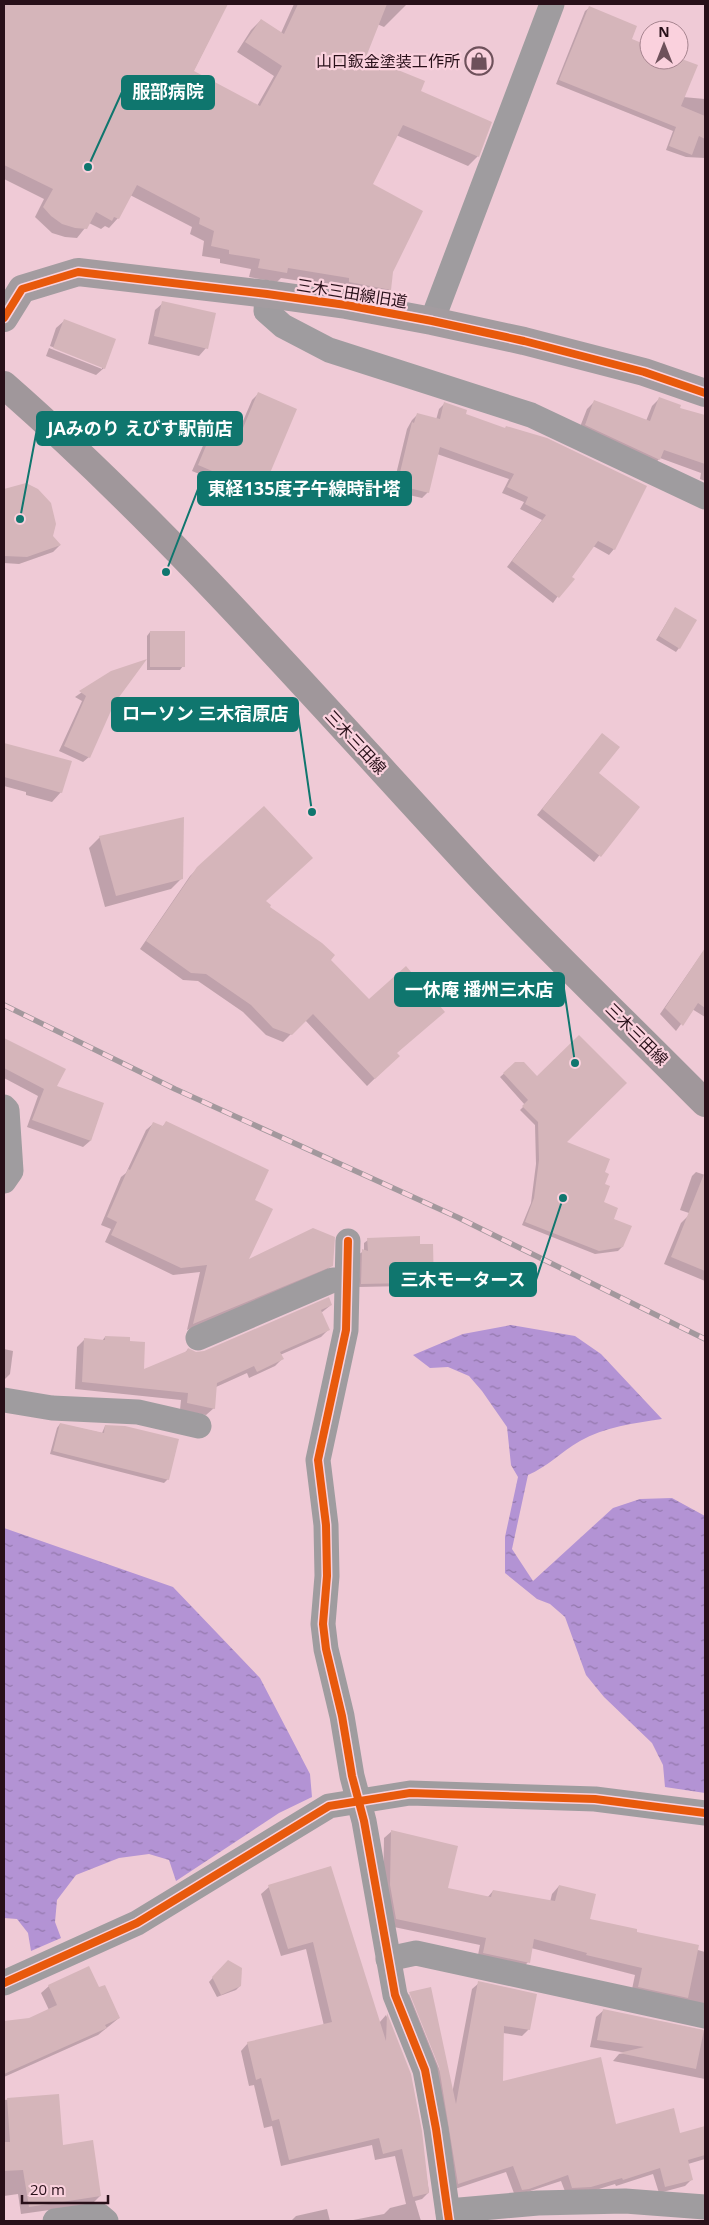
<svg xmlns="http://www.w3.org/2000/svg" width="709" height="2225" viewBox="0 0 709 2225" font-family="'Open Sans','Noto Sans JP',sans-serif">
<style>
.water{fill:url(#water-ripples)}
.shadow{fill:#0003}
.building{fill:#d5b5ba}
.lines{fill:none;stroke-linecap:round;stroke-linejoin:round}
.street{stroke:#9f9c9f;stroke-width:25}
.secondary{stroke:#a39ca0;stroke-width:28}
.primary{stroke:#a0979b;stroke-width:28}
.rail-casing{stroke:#a3989d;stroke-width:5.5}
.rail{stroke:#fad1dd;stroke-width:4;stroke-dasharray:11;stroke-linecap:butt}
.cycleway-casing{stroke:#fad1dd;stroke-width:11}
.cycleway{stroke:#e8590c;stroke-width:8}
.labels{text-anchor:middle;stroke-width:4.5;stroke-linejoin:round;paint-order:stroke}
.poi-label{font-size:16px;fill:#281019;stroke:#fad1dd;text-anchor:end}
.street-label{font-size:16px;fill:#281019;stroke:#fad1dd}
.leader{fill:none;stroke:#0f766e;stroke-width:2}
.callout-dot{fill:#0f766e;stroke:#fad1dd;stroke-width:2}
.callout{fill:#0f766e;stroke:#0f766e;stroke-width:2}
.callout-label{font-size:18px;text-anchor:middle;font-weight:bold;fill:#fff}
</style>
<defs>
<pattern id="water-ripples" width="26" height="14" patternUnits="userSpaceOnUse" patternTransform="scale(1.25)"><rect width="26" height="14" fill="#b393d4"/><path d="M2 4q2-2 4 0t4 0M15 11q2-2 4 0t4 0" fill="none" stroke="#9277ab"/></pattern>
</defs>
<rect width="100%" height="100%" fill="#efcad6"/>
<g class="water">
<path d="M511,1325l64,11 26,18 61,65c-27,4 -58,8 -82,22 -19,11 -33,26 -52,34l-16,74 21,32 80,-73 27,-9 32,-1 33,18v277l-40,-6 -2,-22 -11,-22 -48,-46 -18,-22 -21,-58 -15,-13 -13,-5 -32,-26v-36l13,-60 -7,-12 -4,-38 -25,-36 -13,-15 -21,-9 -18,1 -17,-13 50,-21z"/>
<path d="M4,1528l169,59 87,91 50,96 2,23 -33,16 -103,68 -7,-21 -20,-6 -30,4 -43,17 -19,25 -2,22 6,16 -30,13 -3,-18 -11,-14 -13,-1z"/>
</g>
<g class="shadow">
<path d="M4,4h208l12,6 -31,62 64,34 17,-30 -37,-24 14,-22 10,-10 20,13 13,-29h113l-23,23 -7,-3 -12,34 54,33 59,65 -10,10 -72,-31 -25,50 21,86 -2,18 -10,10 -40,-8v-4l-59,-9 -4,4 -28,-5 2,-8 -31,-6v-4l-18,-3 2,-15 -14,-7 2,-7 -62,-32 -12,23 -9,10 -4,-2 -4,3 -12,-6 -12,15 -12,-1 -13,-4 -17,-16 9,-18 -40,-20z"/>
<path d="M589,8l41,31 19,8v13l30,-1 4,38 22,2v59l-19,-1 -20,-7 7,-19 -117,-47 29,-73z"/>
<path d="M163,303l43,45 -7,8 -51,-12 7,-34z"/>
<path d="M64,321l40,47 -8,7 -50,-19 3,-8 53,21v-3l-52,-20 6,-18z"/>
<path d="M258,394l3,97 -7,6 -62,-26 20,-46 6,-6 22,9 12,-28z"/>
<path d="M660,398l18,11 27,8v64l-5,-2 1,-6 -41,-15 -8,9 -74,-35 9,-23 7,-7 52,19 6,-15z"/>
<path d="M444,404l20,11 150,134 -5,6 -16,-9 -40,57 -46,-36 35,-47 -22,-11 4,-7 -22,-9 7,-14 -72,-25 -9,38 -6,6 -30,-7 15,-62 5,-9 5,-5 19,5 3,-11z"/>
<path d="M25,484l26,53 9,8 -7,7 -34,12 -15,-1v-73z"/>
<path d="M675,609l4,39 -3,4 -20,-12z"/>
<path d="M150,632l33,34 -3,4h-33v-34z"/>
<path d="M111,672l2,32 -24,53 -6,5 -24,-11 23,-50 -7,-4z"/>
<path d="M602,734l-5,40 41,33 -44,55 -57,-47z"/>
<path d="M4,744l66,18 -9,30 -9,10 -26,-7v-3l-22,-6z"/>
<path d="M100,837l82,41 -11,11 -66,18 -16,-59z"/>
<path d="M198,868l66,34 134,154 -31,30 -62,-66 -22,22 -17,-7 -23,-23 -45,-31 -15,-1 -43,-31 50,-73z"/>
<path d="M705,949v68l-13,-8 -16,22 -16,-17z"/>
<path d="M4,1039l60,30 -9,18 48,17 -13,37 -7,6 -56,-20 11,-31 -34,-18z"/>
<path d="M516,1063l49,80 38,30 -1,30 10,17 10,27 -4,4 -23,3 -73,-29 9,-22 5,-39 -1,-39 -15,-15 5,-5 -25,-28z"/>
<path d="M154,1123l8,4 4,-4 87,77 -7,61 86,4 -8,8 -137,57 13,-58 -27,3 -68,-33 6,-13 -10,-4 20,-48 5,-4 20,-43z"/>
<path d="M696,1172l9,3v36l-4,6 -21,-7 12,-34z"/>
<path d="M689,1215l16,7v59l-41,-17 17,-41z"/>
<path d="M368,1240l51,5 14,42 -4,4h-21l-1,-5 -49,1 1,-33 5,-3v-8z"/>
<path d="M331,1305l-10,8 7,17 -7,7 -41,18 2,4 -7,7 -26,12 -2,-5 -31,14 -2,21 -8,7 -26,-5 1,-10 -106,-11 2,-42 7,-7 18,1 3,-4 24,5 14,29 41,-17 4,-5 8,4 8,-1z"/>
<path d="M4,1349l9,2 -3,23 -6,6z"/>
<path d="M60,1424l42,9 3,-7 63,53 -4,4 -114,-29 7,-26z"/>
<path d="M392,1831l54,58 41,9 6,-7 57,11 2,-8 7,-8 29,33 117,33v59l-74,-17 4,-19 -104,-27 -3,14 -7,8 -44,-10 3,-15 -91,-19 -6,-33 1,-55z"/>
<path d="M269,1887l110,136 7,-8 24,59 19,118 -7,7 -7,2 6,20h-73l36,-7 6,-6 16,-4 -11,-48 -20,4 -3,-15 -91,21 -9,-40 -8,2 -10,-43 -5,1 -8,-35 7,-8 76,-17 -18,-77 -25,7 -20,-62z"/>
<path d="M228,1961l12,25 -4,4 -19,7 -8,-15z"/>
<path d="M479,1983l50,46 -7,7 -19,-3 -1,50 113,42 65,9 25,-7v32l-17,5 4,15 -7,7 -26,7 -6,-19 -37,12 -1,-2 -32,10h-17l-5,-13 -46,15 -9,-24 -54,18 -49,-191 6,-5 31,77v-6l12,29 20,-105z"/>
<path d="M49,1986l49,3 21,29 -21,17 -94,42v-55l25,-3 20,-9 -8,-17z"/>
<path d="M604,2010l101,21v48l-92,-18 6,-7 8,-1 -37,-6 6,-30z"/>
<path d="M58,2095l4,51 38,50 -8,8 -71,10 -3,-20 -14,2v-96z"/>
<path d="M327,2209l3,12h-39l5,-5z"/>
</g>
<g class="building">
<path d="M4,4h224l-34,67 66,35 22,-40 -37,-24 16,-23 23,15 14,-30h89l-21,53 59,24 -4,10 71,31 -13,35 -76,-32 -30,59 50,27 -30,61 -2,18 -42,-8v-4l-61,-10 -1,5 -29,-5 2,-9 -31,-5v-4l-18,-4 3,-15 -15,-7 1,-6 -63,-33 -18,34 -5,-2 -2,4 -16,-9 -9,17 -12,-1 -13,-4 -11,-8 -8,-9 10,-18 -49,-24z"/>
<path d="M589,6l48,20 -5,13 17,7v14h30v-2l19,7 -17,41 24,10v23l-6,-3 -7,19 -23,-9 7,-19 -117,-47z"/>
<path d="M162,301l54,12 -8,36 -54,-13z"/>
<path d="M64,319l52,20 -11,30 -52,-21z"/>
<path d="M258,392l39,17 -35,83 -64,-27 20,-48 25,11z"/>
<path d="M659,397l22,8 -1,3 25,7v49l-41,-14 -4,10 -75,-35 9,-25 56,21z"/>
<path d="M444,402l23,8 -1,4 39,14 1,-2 41,12 100,48 -32,64 -17,-9 -26,36 3,2 -16,19 -47,-37 34,-46 -21,-11 3,-7 -21,-10 7,-13 -74,-27 -11,46 -32,-8 15,-63 2,1 3,-10 23,6z"/>
<path d="M26,483l12,6 13,14 5,21 -3,12 8,9 -34,12 -23,-1v-67z"/>
<path d="M675,607l22,13 -17,29 -21,-13z"/>
<rect x="150" y="631" width="35" height="36"/>
<path d="M147,659l-33,45 -24,54 -26,-12 22,-50 -7,-5 32,-20z"/>
<path d="M602,733l18,14 -21,26 41,34 -39,50 -59,-48z"/>
<path d="M4,743l68,18 -10,32 -58,-16z"/>
<path d="M264,806l49,52 -47,43 5,4 -1,2 52,36 13,12 -4,5 38,39 37,-33 39,46 -48,41 3,3 -25,23 -62,-65 -21,21 -19,-7 -22,-23 -45,-31 -15,-1 -45,-32 51,-74z"/>
<path d="M184,817l-1,62 -67,17 -17,-60z"/>
<path d="M705,948v60l-7,-5 -15,23 -18,-18z"/>
<path d="M579,1035l48,48 -60,59 43,17 -5,13 4,2 -4,10 5,2 -6,16 14,6 -4,11 18,7 -9,21 -24,4 -74,-29 9,-24 5,-38 -1,-38 -16,-16 6,-6 -25,-27 12,-11h9l13,14z"/>
<path d="M4,1038l62,31 -9,17 47,17 -13,38 -59,-21 12,-31 -40,-21z"/>
<path d="M166,1121l103,49 -14,30 18,9 -24,50 64,-31 22,9 -2,29 -140,58 14,-59 -26,3 -70,-33 6,-13 -10,-5 21,-48 2,1 23,-48 10,4z"/>
<path d="M704,1174h1v97l-34,-14z"/>
<path d="M420,1236v8h13l1,44h-23l-1,-5 -49,1 1,-35 6,2 -1,-13z"/>
<path d="M329,1297l3,8 -11,5 9,20 -50,22 4,7 -27,13 -3,-6 -37,17 -2,26 -28,-6 1,-10 -106,-11 2,-44 21,2v-4l25,1v4l15,1 -1,27 43,-18 1,-3 8,4 8,-1z"/>
<path d="M60,1423l44,10 1,-8 20,1 54,13 -10,41 -116,-29z"/>
<path d="M391,1830l67,16 -10,42 43,9 2,-7 62,11 4,-16 37,9 -6,25 47,10v3l62,13 -11,53 -50,-11 4,-19 -56,-13 1,-2 -53,-14 -4,24 -47,-10 3,-15 -90,-19 -6,-34z"/>
<path d="M331,1866l55,175 1,-28 24,61 11,57 7,62 -16,4 -11,-48 -19,5 -4,-16 -90,22 -10,-41 -7,2 -11,-43 -5,2 -9,-38 85,-20 -19,-80 -25,7 -20,-64z"/>
<path d="M228,1960l14,8 -1,18 -20,9 -9,-18z"/>
<path d="M89,1966l10,21 6,-2 15,33 -15,7 2,3 -103,46v-53l25,-3 28,-13 -9,-20z"/>
<path d="M478,1981l59,13 -7,36 -26,-4 -1,55 98,-24 15,67 58,-16 6,25 25,-7v29l-17,5 5,20 -28,7 -5,-19 -37,12 -1,-2 -31,9 -19,1 -4,-13 -39,14 -7,1 -9,-24 -55,18 -19,-117 -30,-75 22,-5 25,117z"/>
<path d="M603,2009l101,21 -8,39 -77,-16 25,-6 -47,-7z"/>
<path d="M59,2094l4,51 30,-5 8,56 -72,11 -6,-37 -19,1v-29h6l-3,-44z"/>
</g>
<g class="lines">
<g class="street">
<path d="M267,294l-1,17 17,15 46,24 202,65 174,82"/>
<path d="M432,321l120,-317"/>
<path d="M4,1107l3,3 4,61 -7,10"/>
<path d="M348,1241l-2,89 -28,130 8,65 1,51 -4,48 3,25 16,67 10,60 12,45 31,174 30,75 11,59 13,92"/>
<path d="M198,1338l135,-58h14"/>
<path d="M4,1400l48,8 86,4 61,14"/>
<path d="M388,1959l28,-6 289,63"/>
<path d="M4,1983l133,-60 192,-117 81,-13 185,6 110,14"/>
<path d="M448,2211l90,-8 87,-2 80,6"/>
<path d="M55,2221l44,-6 7,6"/>
</g>
<path class="secondary" d="M4,318l18,-29 56,-17 189,22 79,11 86,16 92,20 120,31 61,21"/>
<path class="primary" d="M4,385c169,148 317,320 470,485 75,80 154,155 231,233"/>
<g class="rail-casing">
<path id="rail" d="M4,1005l171,84 282,128 248,122"/>
</g>
<use href="#rail" class="rail"/>
<g class="cycleway-casing">
<g id="cycleway">
<path d="M4,318l18,-29 56,-17 189,22 79,11 86,16 92,20 120,31 61,21"/>
<path d="M348,1241l-2,89 -28,130 8,65 1,51 -4,48 3,25 16,67 10,60 12,45 31,174 30,75 11,59 13,92"/>
<path d="M4,1983l133,-60 192,-117 81,-13 185,6 110,14"/>
</g>
</g>
<use href="#cycleway" class="cycleway"/>
</g>
<defs>
<g id="shop-ring" transform="scale(1.4375)"><circle r="9.5" fill="#fad1dd" stroke="#6e515b" stroke-width="1.5"/><path d="M-5-2.5h2.3a2.7 3.5 0 0 1 5.4 0H5L5.5 6h-11ZM-1.5-2.5h3a1.5 2.3 0 0 0-3 0Z" fill="#6e515b"/></g>
</defs>
<g fill-rule="evenodd">
<use href="#shop-ring" x="479" y="61"/>
</g>
<g class="labels">
<g class="poi-label">
<text x="460" y="67">山口鈑金塗装工作所</text>
</g>
<g class="street-label">
<text transform="translate(352 293) rotate(9)" y="6">三木三田線旧道</text>
<text transform="translate(356 742) rotate(47)" y="6">三木三田線</text>
<text transform="translate(637 1034) rotate(45)" y="6">三木三田線</text>
</g>
</g>
<path class="leader" d="M88 167L122 92M20 519L37 429M166 572L198 489M312 812L298 714M575 1063L564 989M563 1198L536 1280"/>
<g class="callout-dot">
<circle cx="88" cy="167" r="5"/>
<circle cx="20" cy="519" r="5"/>
<circle cx="166" cy="572" r="5"/>
<circle cx="312" cy="812" r="5"/>
<circle cx="575" cy="1063" r="5"/>
<circle cx="563" cy="1198" r="5"/>
</g>
<g class="callout">
<rect x="122" y="76" width="92" height="33" rx="5"/>
<rect x="37" y="412" width="205" height="33" rx="5"/>
<rect x="198" y="472" width="213" height="33" rx="5"/>
<rect x="112" y="698" width="186" height="33" rx="5"/>
<rect x="395" y="973" width="169" height="33" rx="5"/>
<rect x="390" y="1263" width="146" height="33" rx="5"/>
</g>
<g class="callout-label">
<text x="168" y="98">服部病院</text>
<text x="140" y="435">JAみのり えびす駅前店</text>
<text x="304" y="495">東経135度子午線時計塔</text>
<text x="205" y="720">ローソン 三木宿原店</text>
<text x="479" y="996">一休庵 播州三木店</text>
<text x="463" y="1286">三木モータース</text>
</g>
<rect width="709" height="2225" fill="none" stroke="#281019" stroke-width="10"/>
<g transform="translate(664 45)"><circle r="24" fill="#fad1dd" stroke="#a6848f"/>
<path d="M0-4L9 19L0 12L-9 19Z" fill="#6e515b"/>
<text y="-8" font-size="14" font-weight="bold" text-anchor="middle" fill="#281019">N</text>
</g>
<path d="M22 2195v8h86v-8" fill="none" stroke="#281019" stroke-width="2.5"/>
<text x="30" y="2195" font-size="15" fill="#281019" stroke="#fad1dd" stroke-width="4" paint-order="stroke">20 m</text>
</svg>
